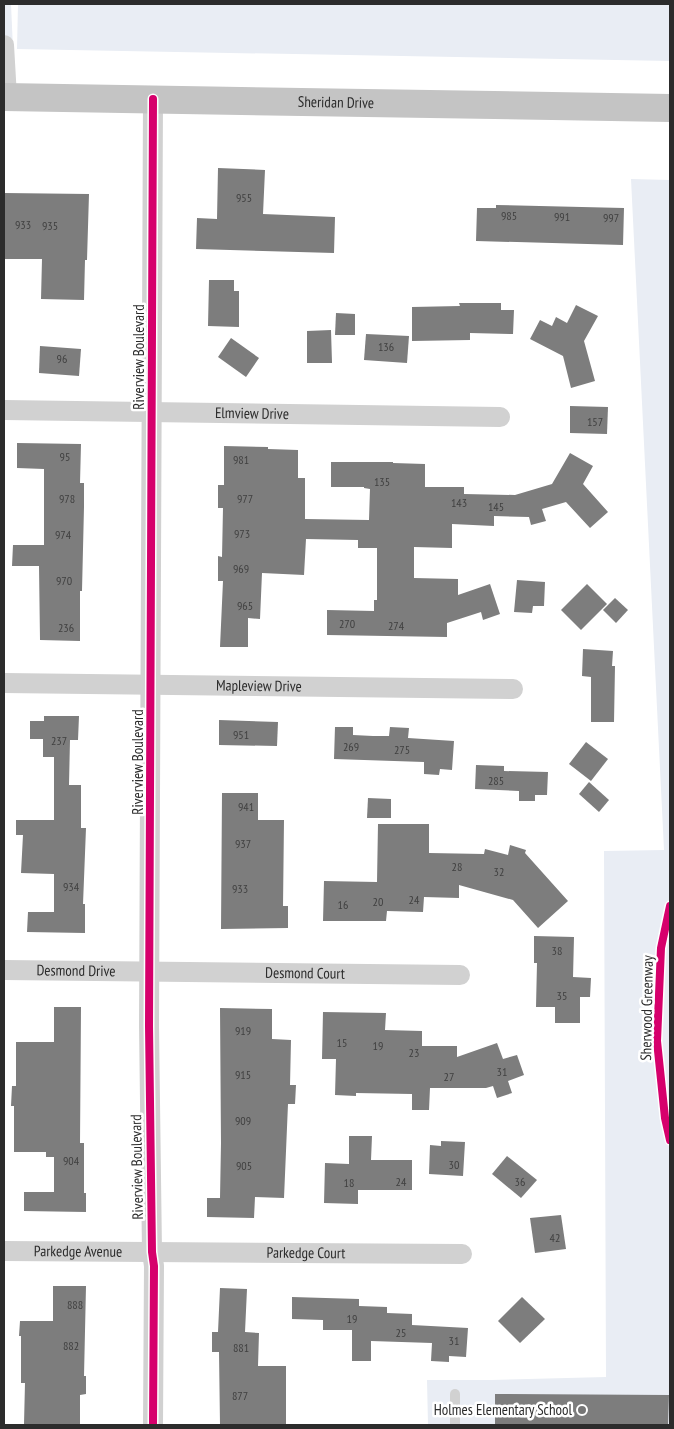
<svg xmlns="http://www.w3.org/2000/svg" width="674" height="1429" viewBox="0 0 674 1429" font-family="'PT Sans Narrow',sans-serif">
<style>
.green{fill:#e9edf4}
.building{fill:#7d7d7d}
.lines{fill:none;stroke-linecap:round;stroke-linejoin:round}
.lane{stroke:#d1d1d1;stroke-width:10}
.street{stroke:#d1d1d1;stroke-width:20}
.primary{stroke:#c4c4c4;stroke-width:28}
.cycleway-casing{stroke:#fff;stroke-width:11}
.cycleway{stroke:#d6006c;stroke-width:8}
.poi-dot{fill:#767676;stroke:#fff;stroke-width:2}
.labels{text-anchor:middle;stroke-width:5;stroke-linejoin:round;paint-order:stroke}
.number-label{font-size:12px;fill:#404040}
.street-label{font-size:15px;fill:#2c2c2c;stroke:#fff}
.poi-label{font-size:15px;fill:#2c2c2c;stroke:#fff;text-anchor:end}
</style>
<rect width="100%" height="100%" fill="#fff"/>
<g class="green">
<path d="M4,4h7l2,45h-9z"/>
<path d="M18,4h652v57l-653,-12z"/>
<path d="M631,179l39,1v1245h-242l-1,-45h64l115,-3 -2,-526 60,-1z"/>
</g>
<g class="building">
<path d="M218,168l47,2 -2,44 72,3 -1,36 -138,-4 1,-31 20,1z"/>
<path d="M4,193l85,1 -2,66h-2l-1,40 -43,-1 1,-40h-38z"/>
<path d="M496,205l128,3 -1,37 -147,-4 1,-33h19z"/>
<path d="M209,280h25v11h5v36l-31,-1z"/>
<path d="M459,303h42v7h13l-1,24 -43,-1v7l-58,1v-34l48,-1z"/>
<path d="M576,305l22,11 -14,25 11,40 -24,7 -8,-32 -33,-17 10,-19 12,6 4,-9 11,6z"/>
<path d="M336,313l19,1v21h-20z"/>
<path d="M331,330l1,33h-25v-32z"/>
<path d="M366,334l43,2 -2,27 -43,-3z"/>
<path d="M231,338l28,20 -13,19 -28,-20z"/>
<path d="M40,346l41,3 -2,27 -40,-3z"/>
<path d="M570,406l38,1 -1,27 -37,-1z"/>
<path d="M17,443l64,1 -1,39h4v24l-2,84h-2v50l-40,-1 -1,-74h-27l1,-21h31v-76l-27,-1z"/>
<path d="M224,446l44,1v2l30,1v28h7v41l64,1 1,-31 -6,-1v-1h-33v-25h62v1l32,1v23h39v7l51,1 37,-11 18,-31 23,13 -10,18 25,28 -18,16 -24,-26 -24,7 4,12 -15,4 -2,-8 -35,-1v10l-42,-2v24l-38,-1v31l44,1v16l32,-11 10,30 -17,6 -2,-8 -34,11v14l-120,-2v-25l47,1v-11h3v-52h-19v-8l-52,-1 -2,36 -42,-2 -2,46 -12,-1v29h-28l3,-66h-5v-25l4,1 1,-49h-5v-23h6z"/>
<path d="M517,580l28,2 -1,24h-11l-1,7 -18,-1z"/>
<path d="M587,584l20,20 -26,26 -20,-20z"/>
<path d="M615,598l13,12 -12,13 -13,-13z"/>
<path d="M583,649l30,2 -1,15h3l-1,56h-23v-45l-9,-1z"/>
<path d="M44,716h35l-1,24h-8l-1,45h12v43h5l-3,76h2v29l-58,-1 1,-20h26v-38l-33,-1 2,-38h-7v-15h38v-63h-11v-18h-13v-18h14z"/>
<path d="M219,720l59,2 -1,24 -58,-1z"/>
<path d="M335,727h18v8l20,1h16l1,-9 19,1 -1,10 46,3 -2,29 -12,-1 -1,6 -15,-1v-12l-90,-3z"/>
<path d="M586,742l22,17 -17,22 -22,-17z"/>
<path d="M476,765l28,1v5l44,1 -1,23h-12v6h-16v-10l-44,-2z"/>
<path d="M589,782l20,18 -10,12 -20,-18z"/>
<path d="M222,793h36v27h26l-1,86h5v22l-67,1z"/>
<path d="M368,798l23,1v19h-24z"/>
<path d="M378,824h51v29l55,1 1,-5 23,6 2,-10 16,5 -1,3 43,48 -30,27 -25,-28 -54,-15v13l-35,-1 -1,15 -36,-1 -1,10h-63l1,-40 53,1z"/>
<path d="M534,936l40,1 -1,40 18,1 -1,19h-10v26h-25v-16h-19l1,-44h-3z"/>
<path d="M54,1007h27l-1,136h4v50h2v19l-62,-1v-19h30v-35h-8v-5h-32v-46h-3l1,-20h4v-44h38z"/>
<path d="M220,1008l52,1v30l19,1 -1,45h6l-1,19h-7l-4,94 -29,-1 -1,21 -47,-1v-19h13l1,-55z"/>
<path d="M323,1012l63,1 -1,17 37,1v15h35v11l40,-14 6,16 14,-4 7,20 -16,6 4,12 -15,5 -4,-12 -7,2h-56l-1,22h-17v-16l-56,-1v3l-21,-1 1,-36h-14z"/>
<path d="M349,1136h23l-1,24h41v30h-54v14l-34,-1 1,-40 24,1z"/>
<path d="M441,1141l24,1 -2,34 -34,-2 1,-29 11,1z"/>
<path d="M507,1156l30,24 -16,18 -29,-24z"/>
<path d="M561,1215l5,34 -31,4 -5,-35z"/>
<path d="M53,1286h33l-2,90h2v18l-6,1v30l-56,-1 1,-41h-4v-47h-2l1,-15h33z"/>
<path d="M220,1288l27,1 -2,43 14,1 -1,33h28v59h-66l-1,-73h-7v-20h6z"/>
<path d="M292,1297l67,2v7l28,1v6l25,1v11l56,3 -2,29 -17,-1v6l-18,-1 1,-18 -61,-2v20h-19v-31h-29v-10l-31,-1z"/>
<path d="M522,1297l23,22 -25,24 -22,-22z"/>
<path d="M495,1394l174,1 -1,30h-173z"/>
</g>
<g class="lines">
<path class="lane" d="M455,1394v31"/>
<g class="street">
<path d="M4,45l3,52"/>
<path d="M153,99l-4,927 3,226 2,14 -1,159"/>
<path id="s1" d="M4,410l496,7"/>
<path id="s2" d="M4,683l509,6"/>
<path id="s3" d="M4,970l456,5"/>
<path id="s4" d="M4,1251l458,3"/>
</g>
<path class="primary" id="s5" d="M4,97l666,11"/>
<g class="cycleway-casing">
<g id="cycleway">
<path d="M153,99l-4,927 3,226 2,14 -1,159"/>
<path d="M670,906l-9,42 -4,93 8,77 5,22"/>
</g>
</g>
<use href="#cycleway" class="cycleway"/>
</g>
<circle class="poi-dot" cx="582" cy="1410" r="5"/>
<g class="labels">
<g class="number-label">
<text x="244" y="202">955</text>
<text x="509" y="220">985</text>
<text x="562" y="221">991</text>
<text x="611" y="222">997</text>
<text x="23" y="229">933</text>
<text x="50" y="230">935</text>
<text x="386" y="351">136</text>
<text x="62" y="363">96</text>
<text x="595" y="426">157</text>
<text x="65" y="461">95</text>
<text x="241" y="464">981</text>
<text x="382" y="486">135</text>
<text x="67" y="503">978</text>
<text x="245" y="503">977</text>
<text x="459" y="507">143</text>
<text x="496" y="511">145</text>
<text x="242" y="538">973</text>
<text x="63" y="539">974</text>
<text x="241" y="573">969</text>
<text x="64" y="585">970</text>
<text x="245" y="610">965</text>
<text x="347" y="628">270</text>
<text x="396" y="630">274</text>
<text x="66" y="632">236</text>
<text x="241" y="739">951</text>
<text x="59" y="745">237</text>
<text x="351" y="751">269</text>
<text x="402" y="754">275</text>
<text x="496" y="785">285</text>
<text x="246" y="811">941</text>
<text x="243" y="848">937</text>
<text x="457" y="871">28</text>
<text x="499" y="876">32</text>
<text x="71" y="891">934</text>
<text x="240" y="893">933</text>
<text x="414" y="904">24</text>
<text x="378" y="906">20</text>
<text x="343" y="909">16</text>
<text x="557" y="955">38</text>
<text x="562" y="1000">35</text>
<text x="243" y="1035">919</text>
<text x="342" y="1047">15</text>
<text x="378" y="1050">19</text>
<text x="414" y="1057">23</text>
<text x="502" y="1076">31</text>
<text x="243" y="1079">915</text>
<text x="449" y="1081">27</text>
<text x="243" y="1125">909</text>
<text x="71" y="1165">904</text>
<text x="454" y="1169">30</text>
<text x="244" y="1170">905</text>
<text x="401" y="1186">24</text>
<text x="520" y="1186">36</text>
<text x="349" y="1187">18</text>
<text x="555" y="1242">42</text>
<text x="75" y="1309">888</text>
<text x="352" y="1323">19</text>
<text x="401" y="1337">25</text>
<text x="454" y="1345">31</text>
<text x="71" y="1350">882</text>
<text x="241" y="1352">881</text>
<text x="240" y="1400">877</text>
</g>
<g class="street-label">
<text dy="5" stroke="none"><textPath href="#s5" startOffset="332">Sheridan Drive</textPath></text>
<text transform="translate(139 357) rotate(-90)" y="5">Riverview Boulevard</text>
<text dy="5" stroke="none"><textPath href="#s1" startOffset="248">Elmview Drive</textPath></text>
<text dy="5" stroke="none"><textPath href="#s2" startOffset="255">Mapleview Drive</textPath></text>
<text transform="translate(138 762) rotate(-90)" y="5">Riverview Boulevard</text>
<text dy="5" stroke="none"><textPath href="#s3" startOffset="72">Desmond Drive</textPath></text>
<text dy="5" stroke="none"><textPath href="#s3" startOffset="301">Desmond Court</textPath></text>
<text transform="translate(647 1008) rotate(-89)" y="5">Sherwood Greenway</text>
<text transform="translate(137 1167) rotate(-91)" y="5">Riverview Boulevard</text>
<text dy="5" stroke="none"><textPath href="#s4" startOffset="74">Parkedge Avenue</textPath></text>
<text dy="5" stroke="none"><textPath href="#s4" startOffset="302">Parkedge Court</textPath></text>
</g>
<g class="poi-label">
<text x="572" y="1415">Holmes Elementary School</text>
</g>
</g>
<rect width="674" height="1429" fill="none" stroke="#2c2c2c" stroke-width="10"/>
</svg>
